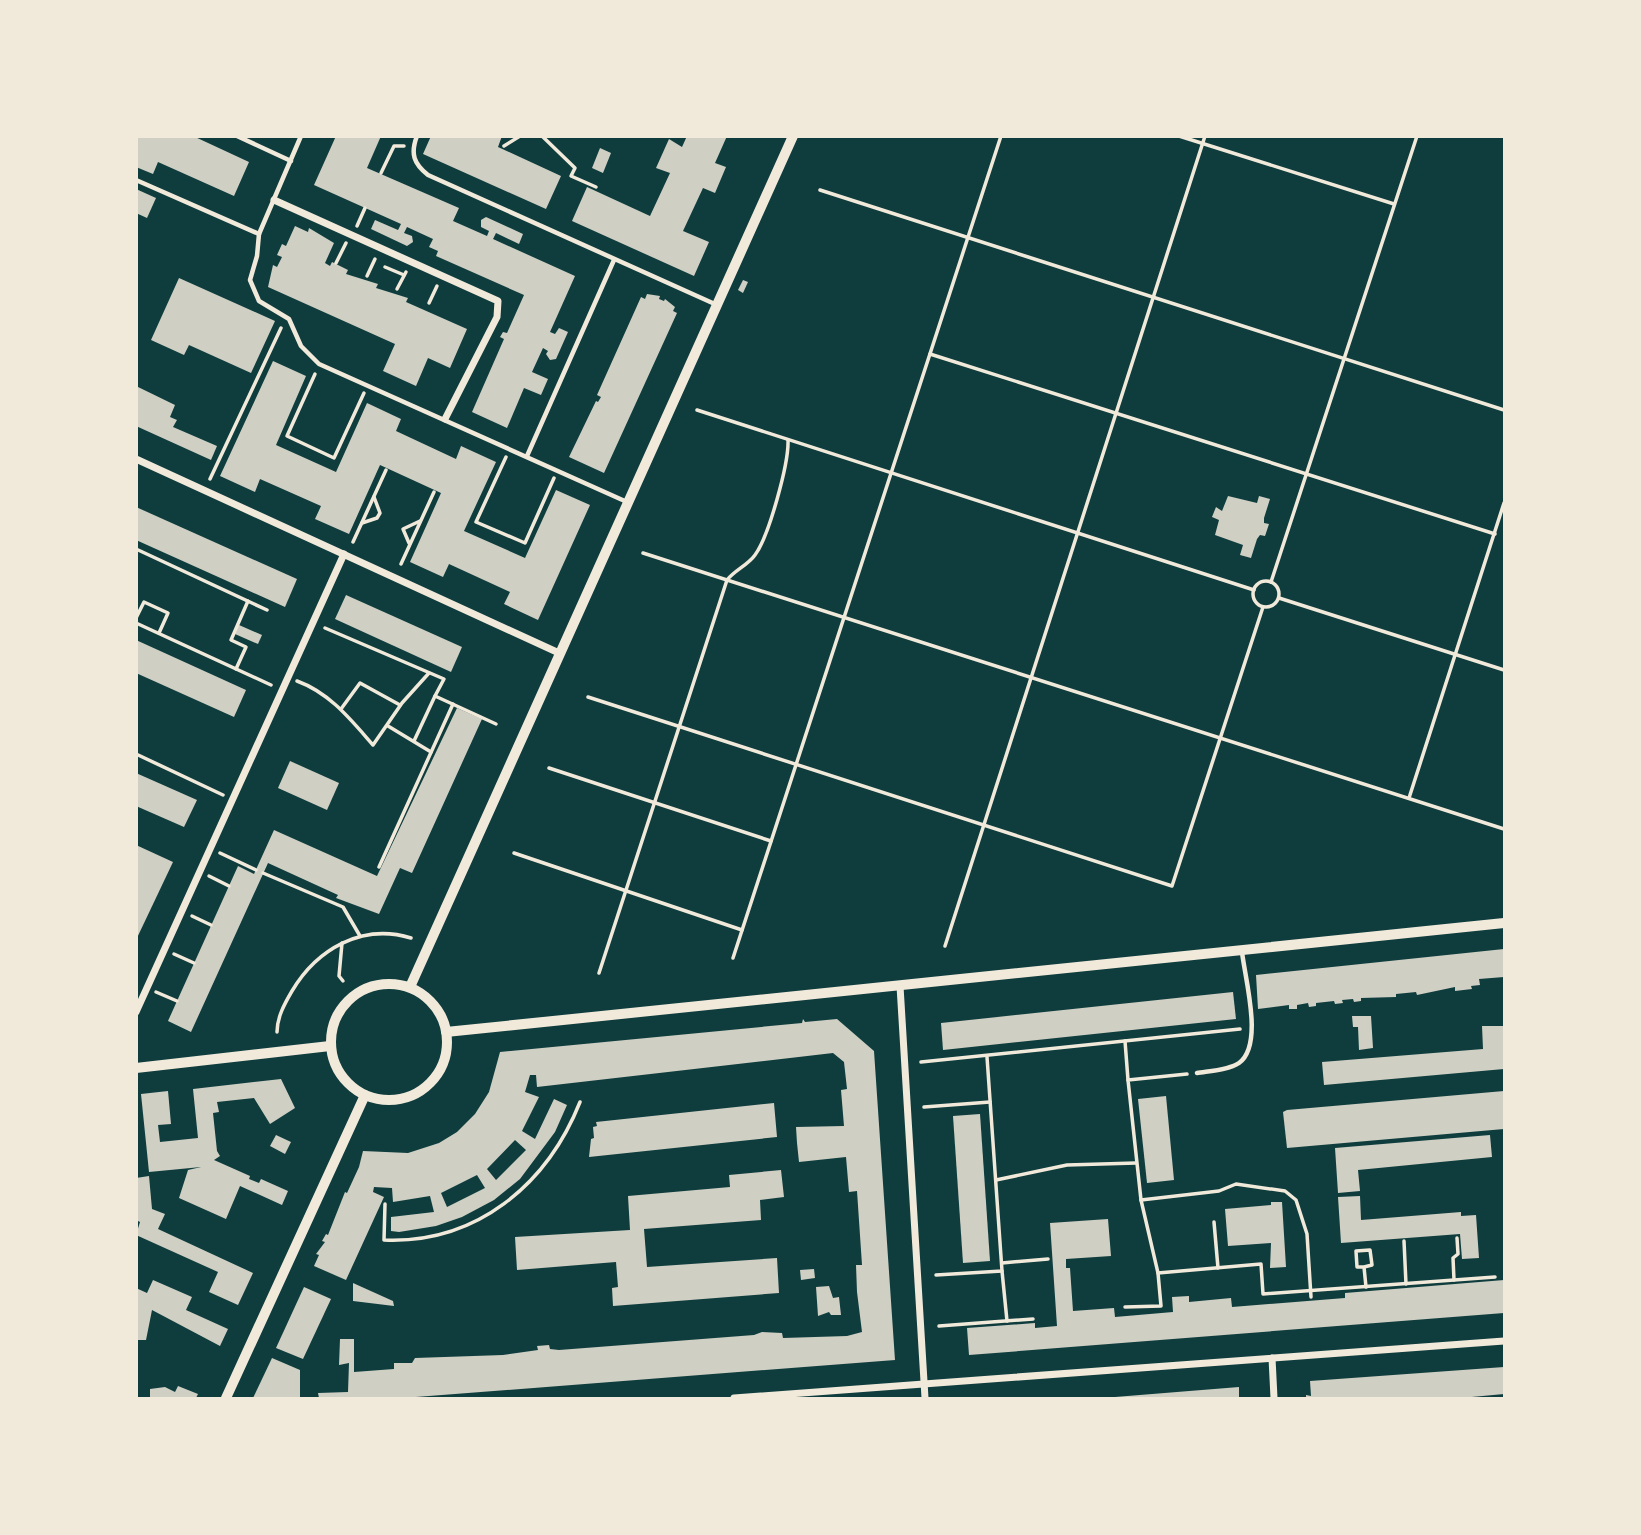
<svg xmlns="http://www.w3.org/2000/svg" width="1641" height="1535" viewBox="0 0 1641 1535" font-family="Roboto,sans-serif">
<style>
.building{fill:#cfcfc3;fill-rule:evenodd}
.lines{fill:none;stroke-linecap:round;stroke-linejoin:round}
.path{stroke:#f1e9da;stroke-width:3.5}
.service{stroke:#f1e9da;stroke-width:4.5}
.minor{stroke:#f1e9da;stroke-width:7}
.tertiary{stroke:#f1e9da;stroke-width:10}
</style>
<rect width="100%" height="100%" fill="#0f3d3e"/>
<g class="building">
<path d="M136,136h57l56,26 -15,34 -76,-34 -5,12 -17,-7z"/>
<path d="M336,136h45l-14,32 92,40 -6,13 34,15 2,-5 -8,-4v-7l5,-3 37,17 -4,10 -23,-11 -3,6 82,37 -25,56 5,2 4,-6 9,4 -12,27 -6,1 -4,-6 2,-3 -5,-3 -11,24 16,7 -7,16 -17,-7 -17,40 -35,-16 32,-73 -4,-2 3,-5 4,1 17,-38 -88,-39 2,-5 -9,-4 4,-8 -26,-12 -3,6 8,3 1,6 -6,4 -36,-17 4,-9 23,10 3,-6 -87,-39z"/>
<path d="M431,136h71l-4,11 63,29 -15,33 -123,-55z"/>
<path d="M687,136h40l-12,27 11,4 -11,26 -12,-5 -20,43 26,11 -15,34 -122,-55 15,-34 63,29 20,-43 -14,-5 13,-29 13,8z"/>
<path d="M600,148l11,5 -8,20 -11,-5z"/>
<path d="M136,189l20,9 -9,20 -11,-5z"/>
<path d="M295,226l13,6 1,-4 25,15 -9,20 5,3 2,-4 16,8 -2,4 32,10 -2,4 32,10 -2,4 61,27 -17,39 -22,-10 -12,28 -33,-15 12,-27 -127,-57 5,-22 4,2 5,-10 -5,-2 5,-11 4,2z"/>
<path d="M179,278l96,43 -24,52 -62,-28 -5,10 -33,-15z"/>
<path d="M743,280l5,2 -5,11 -5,-3z"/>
<path d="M647,294l13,2 -1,3 5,2 1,-2 10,8 -2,4 4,2 -73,160 -35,-16 27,-56 2,1 3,-5 -4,-2 44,-98 4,2z"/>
<path d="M273,361l33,15 -30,69 60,27 31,-69 34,16 -5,12 60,28 5,-13 35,16 -32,69 61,27 31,-68 34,15 -52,115 -34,-16 6,-12 -61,-28 -6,13 -33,-15 31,-69 -61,-28 -31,69 -34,-15 6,-13 -61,-27 -5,13 -35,-16z"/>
<path d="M136,386l39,19 -5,12 7,3 -4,7 44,19 -6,14 -75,-34z"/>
<path d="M1228,496l29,7 2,-7 11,3 -6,19v5l5,1 -4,12 -5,-1 -3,4 -6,19 -11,-3 3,-10 -28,-10 4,-15 -7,-3 4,-10 6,4z"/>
<path d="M136,507l161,72 -12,28 -149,-67z"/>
<path d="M346,595l116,52 -11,25 -116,-53z"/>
<path d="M239,625l23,10 -4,9 -23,-10z"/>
<path d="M136,640l110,50 -12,27 -98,-44z"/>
<path d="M457,708l25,11 -70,154 -12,-5 -21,46 -43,-16 2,-3 -70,-32 -77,169 -23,-11 70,-155 16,8 20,-44 103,46z"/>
<path d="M290,761l49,22 -12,27 -49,-22z"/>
<path d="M136,773l61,27 -13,27 -48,-21z"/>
<path d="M136,845l37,17 -37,78z"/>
<path d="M1504,949v28l-25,2 1,6 -9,1 1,3 -17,2v-4l-38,8 -1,-3 -20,2v3l-35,1v3l-7,1 -1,-3 -11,1 1,3 -8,1 -1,-3 -18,2v3l-7,1 -1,-4 -11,2v4h-8v-4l-31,4 -2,-34z"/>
<path d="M1233,992l3,27 -293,31 -2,-27z"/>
<path d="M1352,1016h19l2,32 -14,2 -1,-23h-5z"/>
<path d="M803,1019l2,3 32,-3 37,32 21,309 -492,38h-84l-1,-5 30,-1 1,-29 -10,2 1,-26h14v33l40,-3v-6h18l3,-5 88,-3 35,-5 -1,-4 12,-1 1,4 9,1 195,-15 8,-3 20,1 1,5 64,-2 15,-4 -5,-40 -1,-27h6l-5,-74 -8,1 -3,-35 -47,5 -2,-19 -1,-16 48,-1 -3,-36 6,-1 -3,-27 -11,-9 -296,34 -1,-12h-6l-5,17 14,5 -17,34 13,8 19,-40 13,6 -12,27 -35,47 -26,21 -32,17 -26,9 -37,6 -8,-1v-14l43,-5 -4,-16 -37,6 -1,-14 -18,-1 -1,5 11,5 -38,83 -32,-14 5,-11 -3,-1 9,-12 -3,-1 4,-7 2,1 17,-43 2,1 12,-26 4,-16 45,2 31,-10 18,-11 18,-18 14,-22 11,-40 302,-29zM515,1140l11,10 -30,30 -9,-11zM477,1175l8,13 -38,19 -6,-14z"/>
<path d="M1482,1026h22v43l-180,16 -2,-23 161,-13z"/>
<path d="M281,1079l14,29 -25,16 -16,-26 -37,4 2,10 -6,1 4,38 3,5 -6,4 36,16 -1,3 10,4 2,-4 27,12 -6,14 -42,-19 -14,33 -47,-21 9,-28 13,-3 -52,5 -8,-78 27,-3 3,33 -13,1 2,17 38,-4 -5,-49z"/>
<path d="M1504,1091v38l-217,19 -4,-36 4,-2z"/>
<path d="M1166,1096l8,84 -27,3 -9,-84z"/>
<path d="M774,1103l3,34 -188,20 2,-18 3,-1 -1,-11 4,-1 -1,-4z"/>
<path d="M980,1114l10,147 -27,2 -10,-147z"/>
<path d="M276,1135l15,7 -6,12 -15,-8z"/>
<path d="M1490,1135l2,22 -134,13 2,21 -22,2 -3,-45z"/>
<path d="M781,1170l3,27 -24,3 1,20 -117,9 3,38 130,-9 2,35 -166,13 -1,-18 6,-1 -2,-25 -99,8 -2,-33 115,-7 -2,-34 102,-9 -1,-12z"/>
<path d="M149,1176l3,33 13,5 -7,15 95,44 -15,32 -29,-13 9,-20 -82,-37 4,-13 -4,-2v-42z"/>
<path d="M1360,1196l1,24 100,-8v4l15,-1 3,43 -17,1 -2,-25 -119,9 -3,-46z"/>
<path d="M1271,1202h11l4,65 -16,1 1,-25 -43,3 -3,-37 46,-4z"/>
<path d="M1108,1219l3,37 -45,3v9h4l3,43 41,-3 1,9 58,-5 -1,-15 17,-1v6l42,-4 1,9 113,-9v-5l159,-13v33l-535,42 -2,-27 68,-5v5l22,-2 -7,-103z"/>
<path d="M814,1269l1,9 -14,2 -1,-10z"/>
<path d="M153,1280l39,17 -6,13 42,19 -8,17 -68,-36 -6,30h-10v-52l11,5z"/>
<path d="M353,1283l40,18 1,5 -41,-5z"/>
<path d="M829,1286l4,12 6,-1 2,18h-10l-2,-3 -11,4 -2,-29z"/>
<path d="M304,1287l27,12 -28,60 -27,-11z"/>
<path d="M272,1358l28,12v28h-47z"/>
<path d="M1504,1367v27l-43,4h-155v-3l5,1 -1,-15z"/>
<path d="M178,1386l20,8 -2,4h-46v-9l15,-2 10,5z"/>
<path d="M1239,1387v11h-124v-1z"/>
</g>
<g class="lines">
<g class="path">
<path d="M542,136l33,32 -4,8 25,11"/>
<path d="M1179,136l215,68"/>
<path d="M504,146l16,-10"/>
<path d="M381,173l13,-27h10"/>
<path d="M820,190l684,220"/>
<path d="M357,226l8,-18"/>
<path d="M336,263l10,-20"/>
<path d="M385,267l19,8"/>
<path d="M367,276l8,-17"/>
<path d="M397,289l9,-17"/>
<path d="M429,303l8,-17"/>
<path d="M930,354l565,180"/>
<path d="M315,374l-28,62 47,22 30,-65"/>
<path d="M697,410l557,180"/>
<path d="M506,457l-30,65 49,21 29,-65"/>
<path d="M210,479l71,-151"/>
<path d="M362,523l15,-5 3,-5 -6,-16"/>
<path d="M353,542l33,-72"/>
<path d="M409,543l-6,-14 17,-8"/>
<path d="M136,549l131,61"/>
<path d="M643,553l861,276"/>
<path d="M401,564l33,-72"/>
<circle cx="1266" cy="594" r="13"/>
<path d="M1271,582l146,-446"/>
<path d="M1279,598l225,72"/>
<path d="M136,618l8,-16 24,11 -9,20"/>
<path d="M136,623l135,62"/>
<path d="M325,628l119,51 -9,17 61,28"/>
<path d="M236,669l10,-22 -15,-7 17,-39"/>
<path d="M297,681c33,12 54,39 76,64l29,-42 27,-30"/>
<path d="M588,697l584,189 91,-279"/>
<path d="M341,709l19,-26 40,22"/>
<path d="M388,726l43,26"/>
<path d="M414,741l21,-45"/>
<path d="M136,754l87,41"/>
<path d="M549,768l222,73"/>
<path d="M1409,798l95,-295"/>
<path d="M220,853l36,17"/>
<path d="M514,853l228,77"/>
<path d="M379,867l74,-163"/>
<path d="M263,873l80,34 17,29"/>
<path d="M209,876l20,10"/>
<path d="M192,916l19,9"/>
<path d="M342,943l-3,33 4,5"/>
<path d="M945,946l260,-810"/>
<path d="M174,954l20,9"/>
<path d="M733,958l268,-822"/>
<path d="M599,973l128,-393c8,-10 21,-15 28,-25 14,-19 34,-92 33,-115"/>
<path d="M156,992l21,9"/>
<path d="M277,1032c0,-15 8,-29 15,-41 25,-42 70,-68 119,-53"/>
<path d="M1125,1041l3,39"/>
<path d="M921,1062l319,-33"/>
<path d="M924,1107l66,-5"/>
<path d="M996,1180l71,-15 69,-2"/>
<path d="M1141,1200l78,-9 17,-7 49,7 11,9 11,34 4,63"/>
<path d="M385,1204l-1,36c92,4 163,-55 196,-138"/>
<path d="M1214,1222l4,46"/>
<path d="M1404,1241l2,43"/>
<path d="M1002,1263l46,-4"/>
<path d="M1364,1267h-7l-1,-16 14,-1 2,15 -8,2 2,20"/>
<path d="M1002,1271l5,50"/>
<path d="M1158,1273l103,-9 2,30 232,-17"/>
<path d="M936,1275l66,-4 -15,-214"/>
<path d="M1454,1280l-1,-22 5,-4 -1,-16"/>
<path d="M1125,1307l36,-1 -3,-33 -17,-73 -13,-120 59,-6"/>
<path d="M939,1326l94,-7"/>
</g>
<g class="service">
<path d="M237,136l54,25"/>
<path d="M301,136l-42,98 -2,22 -7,24 9,21 30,18 12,27 18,18 308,138"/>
<path d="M417,136c-7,18 -3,28 11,39l289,130"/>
<path d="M136,180l123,54"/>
<path d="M527,456l87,-196"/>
<path d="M1197,1073c12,-2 32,-3 42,-10 25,-18 6,-84 3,-111"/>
</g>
<g class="minor">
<path d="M274,200l224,101 -1,16 -52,102"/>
<path d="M136,459l423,194"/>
<path d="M900,986l25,412"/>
<path d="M136,1012l208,-458"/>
<path d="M1272,1358l2,40"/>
<path d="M734,1398l770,-57"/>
</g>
<g class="tertiary">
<circle cx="389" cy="1042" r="58"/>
<path d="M410,987l383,-851"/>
<path d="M446,1032l1058,-109"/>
<path d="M136,1068l194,-22"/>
<path d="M226,1398l139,-303"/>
</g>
</g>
<rect width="1641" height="1535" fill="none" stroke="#f1e9da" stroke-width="276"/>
</svg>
